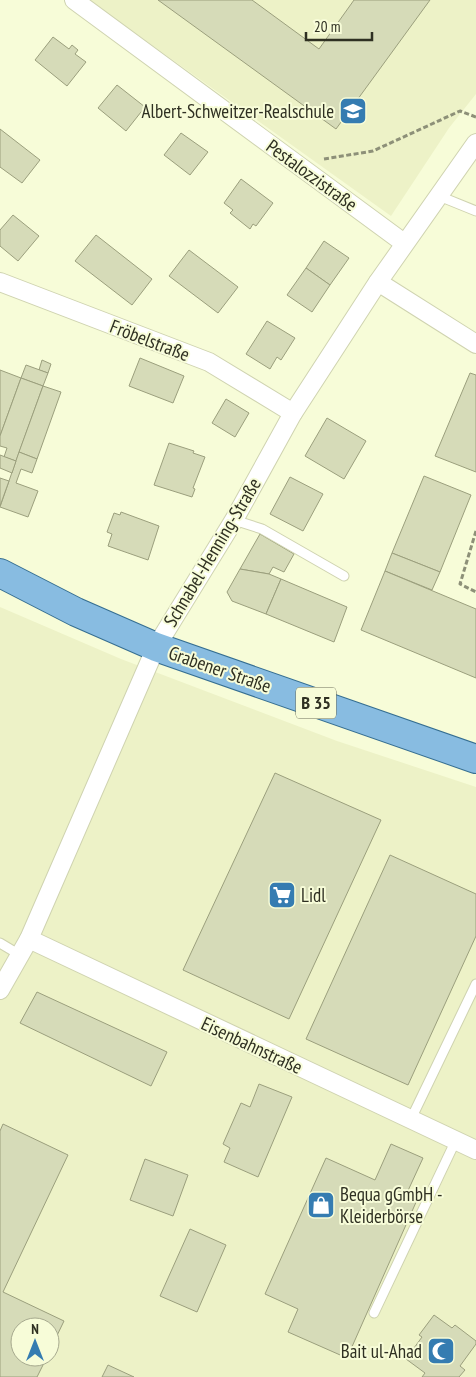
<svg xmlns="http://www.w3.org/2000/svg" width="476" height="1377" viewBox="0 0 476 1377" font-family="'PT Sans Narrow',sans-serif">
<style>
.built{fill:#edf2c7;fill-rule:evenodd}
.building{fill:#d6dbb8;stroke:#9b9f7d}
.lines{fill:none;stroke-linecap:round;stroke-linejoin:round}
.service-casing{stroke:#cfd3b0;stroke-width:11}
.minor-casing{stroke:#cfd3b0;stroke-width:20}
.primary-casing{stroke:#356e91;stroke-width:30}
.path{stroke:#8d9078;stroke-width:3;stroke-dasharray:5 2.5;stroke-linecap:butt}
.service{stroke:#fff;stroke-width:9}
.minor{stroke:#fff;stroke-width:18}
.primary{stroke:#88bce1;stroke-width:28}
.labels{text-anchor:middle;stroke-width:4;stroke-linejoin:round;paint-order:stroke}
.shield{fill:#f7fcd8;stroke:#6b6d59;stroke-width:1}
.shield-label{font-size:18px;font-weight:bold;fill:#2f3022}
.poi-label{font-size:19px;fill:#2f3022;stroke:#f7fcd8;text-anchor:end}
.street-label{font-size:19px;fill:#2f3022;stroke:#f7fcd8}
</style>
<rect width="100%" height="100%" fill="#f7fcd8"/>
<g class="built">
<path d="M89,0h387v94l-27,34 -58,88z"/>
<path d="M0,607l121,52 216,82 139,46v590h-476zM20,1327h30v30h-30z"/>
</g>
<g class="building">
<path d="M158,0h94l67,49 35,-49h76l-94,129z"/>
<path d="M53,37l16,12 3,-4 6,5 -3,4 11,8 -19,24 -32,-26z"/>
<path d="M117,85l28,22 -19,24 -28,-23z"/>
<path d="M0,129l40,31 -18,23 -22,-16z"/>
<path d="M181,133l27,19 -18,23 -26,-20z"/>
<path d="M241,179l32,24 -17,23 -3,-2 -3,5 -20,-16 3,-3 -9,-7z"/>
<path d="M13,215l26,21 -21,25 -18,-15v-16z"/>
<path d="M96,235l56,44 -20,26 -57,-44z"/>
<path d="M324,241l25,17 -19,27 -24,-17z"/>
<path d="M189,250l49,37 -20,26 -49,-37z"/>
<path d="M306,268l24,17 -18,27 -25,-17z"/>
<path d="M267,321l28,17 -14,22 -4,-3 -7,12 -24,-15z"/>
<path d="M140,358l44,18 -11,27 -44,-17z"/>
<path d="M42,360l9,4 -3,9 -9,-3z"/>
<path d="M26,365l22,8 -5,13 -22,-8z"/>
<path d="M0,370l21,8 -21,58z"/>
<path d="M470,373l6,2v97l-41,-16z"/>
<path d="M21,378l22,8 -27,75 -12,-4 3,-9 -7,-2v-10z"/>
<path d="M43,386l18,6 -24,67 -18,-7z"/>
<path d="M226,399l23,14 -14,24 -23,-14z"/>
<path d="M327,418l39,23 -22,38 -39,-23z"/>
<path d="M169,443l25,8 -1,2 12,4 -12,31 2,1 -3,8 -38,-12z"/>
<path d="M19,452l18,7 -5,14 -11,-4 -5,14 22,8 -10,26 -28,-10z"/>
<path d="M0,455l16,6 -4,12 -12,-5z"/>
<path d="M424,476l47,19 -31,77 -48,-19z"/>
<path d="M290,477l33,17 -20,37 -33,-17z"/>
<path d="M0,478l9,3 -9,25z"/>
<path d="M121,512l38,14 -11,34 -40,-14 4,-12 -5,-2 7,-19 6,2z"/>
<path d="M260,534l34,20 -10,18 -11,-5 -4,7 -29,-5z"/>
<path d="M392,553l48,19 -8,18 -47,-19z"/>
<path d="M240,569l29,5 12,5 -15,35 -34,-13 -5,-9z"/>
<path d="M385,571l91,38v69l-115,-48z"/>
<path d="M281,579l66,28 -13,35 -68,-28z"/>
<path d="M275,773l106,47 -92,199 -106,-49z"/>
<path d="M390,855l86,39v42l-68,149 -102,-46z"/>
<path d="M37,992l130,60 -16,34 -131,-63z"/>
<path d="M259,1084l33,13 -34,80 -34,-15 6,-14 -7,-4 18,-41 9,4z"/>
<path d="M3,1124l65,31 -65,137 61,29 -14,29v-23h-30v30h27l-10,20h-37v-246z"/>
<path d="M391,1144l32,14 -17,37 11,5 -70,158 -59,-26 10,-23 -33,-15 61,-136 49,22z"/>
<path d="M145,1159l43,16 -15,41 -43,-16z"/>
<path d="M190,1229l36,16 -29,67 -37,-16z"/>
<path d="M434,1315l18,13 3,-3 21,16v3l-16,22 5,4 -6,7h-37l3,-4 -19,-14 16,-22 -3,-2z"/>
<path d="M108,1365l26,12h-32z"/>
</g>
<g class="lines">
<g class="service-casing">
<g id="service">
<path d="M439,196l37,15"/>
<path d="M234,520l28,9 82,47"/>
<path d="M0,943l20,12"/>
<path d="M411,1119l65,-135"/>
<path d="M374,1313l82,-173"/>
</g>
</g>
<g class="minor-casing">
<g id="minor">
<path d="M74,0l330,243"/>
<path d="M0,282l209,80 84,51"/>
<path d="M378,282l98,62"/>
<path d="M29,939l447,211"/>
<path d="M0,990l29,-51 127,-292 78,-127 59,-107 85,-131 98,-139"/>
</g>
</g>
<g class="primary-casing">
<path id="primary" d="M0,573l76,39 80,35 320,112"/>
</g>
<g class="path">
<path d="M324,159l49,-8 87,-40 16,6"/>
<path d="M476,531l-16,53 16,8"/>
</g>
<use href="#service" class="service"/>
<use href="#minor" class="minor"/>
<use href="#primary" class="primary"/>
</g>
<defs>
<g id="school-square" transform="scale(1.4375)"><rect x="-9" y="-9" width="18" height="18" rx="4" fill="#357cb1" stroke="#f7fcd8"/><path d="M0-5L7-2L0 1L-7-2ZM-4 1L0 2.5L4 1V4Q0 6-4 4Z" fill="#fff"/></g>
<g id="supermarket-square" transform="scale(1.4375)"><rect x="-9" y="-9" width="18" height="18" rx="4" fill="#357cb1" stroke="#f7fcd8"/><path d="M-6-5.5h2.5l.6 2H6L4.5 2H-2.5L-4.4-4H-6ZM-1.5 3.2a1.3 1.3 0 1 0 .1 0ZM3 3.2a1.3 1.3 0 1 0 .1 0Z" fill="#fff"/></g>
<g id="shop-square" transform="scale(1.4375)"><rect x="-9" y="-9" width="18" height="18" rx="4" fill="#357cb1" stroke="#f7fcd8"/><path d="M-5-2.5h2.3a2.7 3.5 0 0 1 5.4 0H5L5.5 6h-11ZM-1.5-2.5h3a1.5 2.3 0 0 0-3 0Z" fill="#fff"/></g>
<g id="mosque-square" transform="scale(1.4375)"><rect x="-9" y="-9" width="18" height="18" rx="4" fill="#357cb1" stroke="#f7fcd8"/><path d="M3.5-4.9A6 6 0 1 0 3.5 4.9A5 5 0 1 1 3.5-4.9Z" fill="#fff"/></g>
</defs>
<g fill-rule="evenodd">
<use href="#school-square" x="353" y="111"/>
<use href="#supermarket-square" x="282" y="895"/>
<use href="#shop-square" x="321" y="1205"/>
<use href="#mosque-square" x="441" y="1351"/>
</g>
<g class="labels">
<rect class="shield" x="296" y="687.5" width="40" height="31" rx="4"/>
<g class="shield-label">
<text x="316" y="709">B 35</text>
</g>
<g class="poi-label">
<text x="334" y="118">Albert-Schweitzer-Realschule</text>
<text x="301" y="902" text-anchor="start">Lidl</text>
<text x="340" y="1201" text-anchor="start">Bequa gGmbH -<tspan x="340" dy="22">Kleiderbörse</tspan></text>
<text x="422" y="1358">Bait ul-Ahad</text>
</g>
<g class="street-label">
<text transform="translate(312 175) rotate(36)" y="7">Pestalozzistraße</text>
<text transform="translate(150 340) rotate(21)" y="7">Fröbelstraße</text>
<text transform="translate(212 552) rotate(-59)" y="7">Schnabel-Henning-Straße</text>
<text transform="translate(220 669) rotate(19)" y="7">Grabener Straße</text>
<text transform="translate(252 1045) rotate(25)" y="7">Eisenbahnstraße</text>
</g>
</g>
<g transform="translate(35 1342)"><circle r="24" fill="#f7fcd8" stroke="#a7aa8f"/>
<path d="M0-4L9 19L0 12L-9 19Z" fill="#357cb1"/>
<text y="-8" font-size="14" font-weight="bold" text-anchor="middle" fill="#2f3022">N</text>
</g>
<path d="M306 32v8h66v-8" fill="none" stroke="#2f3022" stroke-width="2.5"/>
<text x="314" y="32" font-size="15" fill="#2f3022" stroke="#f7fcd8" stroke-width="4" paint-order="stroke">20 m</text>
</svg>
